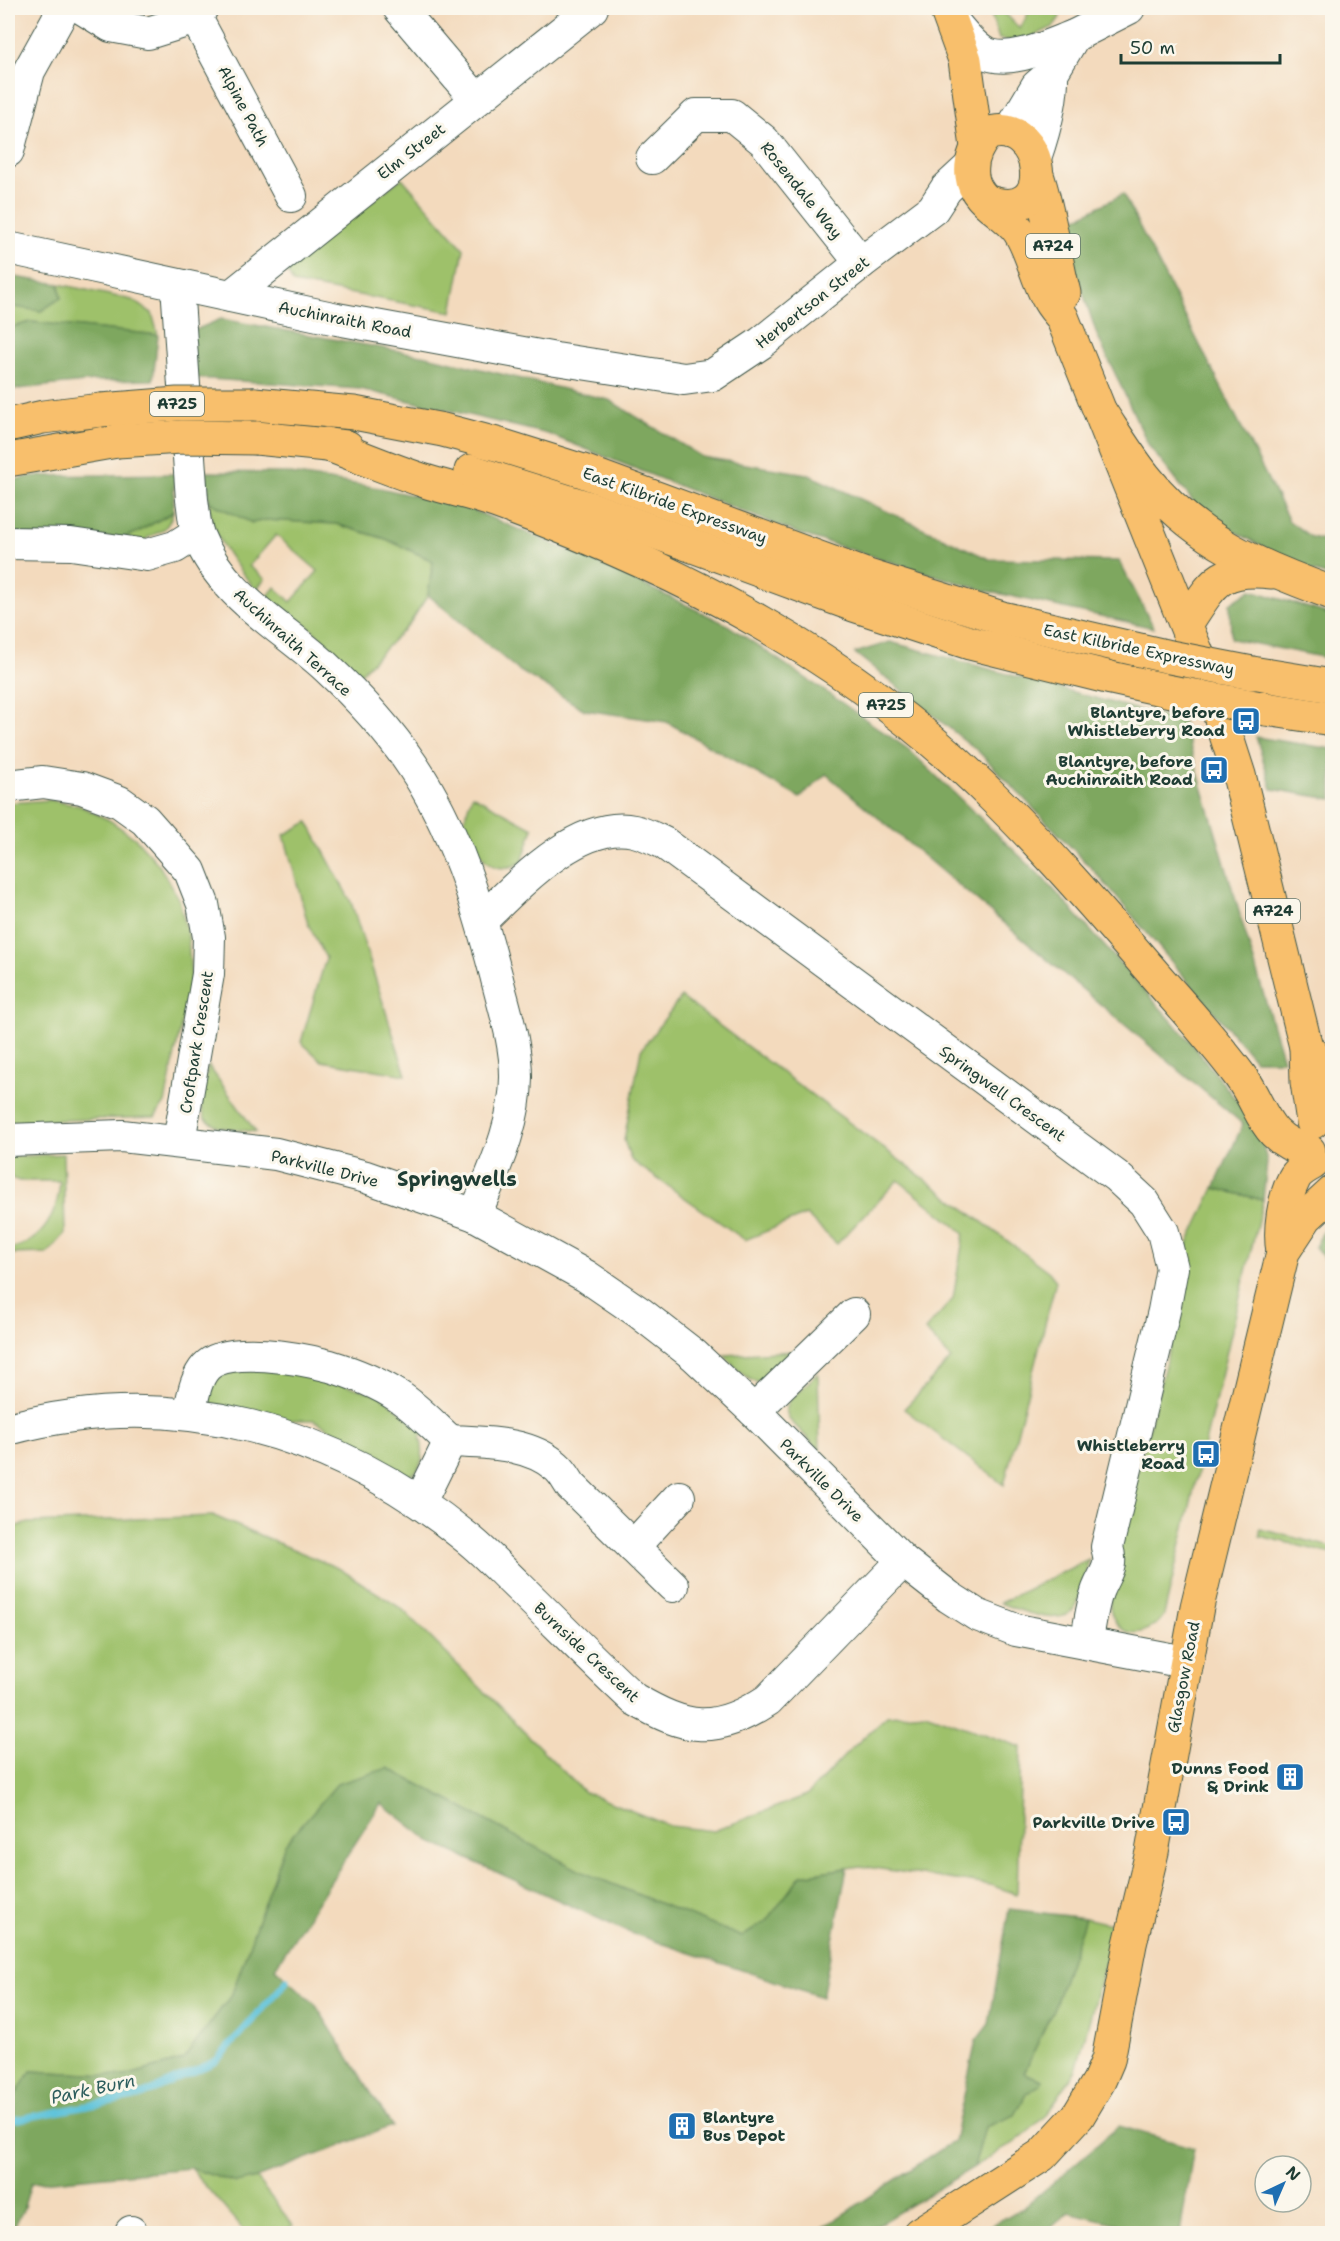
<svg xmlns="http://www.w3.org/2000/svg" width="1340" height="2241" viewBox="0 0 1340 2241" font-family="'Shantell Sans',sans-serif">
<style>
.green{fill:#9ec16a;stroke:#5e7f4f;stroke-width:1.5}
.forest{fill:#7ea75e;stroke:#4e7249;stroke-width:1.5}
.lines{fill:none;stroke-linecap:round;stroke-linejoin:round}
.stream{stroke:#5dc2da;stroke-width:7}
.minor-casing{stroke:#3f5549;stroke-width:34}
.major-casing{stroke:#3f5549;stroke-width:35}
.highway-casing{stroke:#3f5549;stroke-width:35}
.minor{stroke:#fff;stroke-width:32}
.major{stroke:#f8bf6c;stroke-width:33}
.highway{stroke:#f8bf6c;stroke-width:33}
.highway-bridge-casing{stroke:#3f5549;stroke-width:35;stroke-linecap:butt}
.highway-bridge{stroke:#f8bf6c;stroke-width:33}
.labels{text-anchor:middle;stroke-width:6;stroke-linejoin:round;paint-order:stroke}
.shield{fill:#fbf7ec;stroke:#61756b;stroke-width:1.5}
.shield-label{font-size:15px;font-weight:bold;fill:#1f3d34}
.street-label{font-size:16px;fill:#1f3d34;stroke:#fbf7ec}
.poi-label{font-size:16px;font-weight:bold;fill:#1f3d34;stroke:#fbf7ec;text-anchor:end}
.water-label{font-size:18px;font-style:italic;fill:#2e5e5e;stroke:#fbf7ec}
.quarter-label{font-size:20px;font-weight:bold;fill:#1f3d34;stroke:#fbf7ec}
</style>
<rect width="100%" height="100%" fill="#fbf7ec"/>
<filter id="ink" filterUnits="userSpaceOnUse"><feTurbulence type="fractalNoise" baseFrequency=".0167" numOctaves="2"/><feDisplacementMap in="SourceGraphic" scale="12" xChannelSelector="R" yChannelSelector="G"/><feConvolveMatrix kernelMatrix="1 2 1 2 8 2 1 2 1" color-interpolation-filters="sRGB"/></filter>
<filter id="wash" filterUnits="userSpaceOnUse"><feTurbulence type="fractalNoise" baseFrequency=".008" numOctaves="4" result="noise"/><feDisplacementMap in="SourceGraphic" scale="24" xChannelSelector="R" yChannelSelector="G"/><feGaussianBlur stdDeviation="1.35" result="paint"/><feColorMatrix in="noise" values="0 0 0 0 0 0 0 0 0 0 0 0 0 0 0 0 0 1.4 0 .05"/><feComposite in="paint" operator="in"/></filter>
<g filter="url(#wash)">
<rect width="100%" height="100%" fill="#f3dabd"/>
<g class="green">
<path d="M989,8h11l20,21 11,-21h27l2,9 -7,10 -32,15 -22,-3z"/>
<path d="M402,178l62,71 -12,63 -159,-29 -8,-16z"/>
<path d="M59,284l73,16 20,13 6,22 -127,-13 -23,6v-22l33,5 20,-13z"/>
<path d="M209,502l43,21 14,-3 70,4 50,15 47,22 -5,34 -18,28 -50,51 -51,-47 -42,-30 8,-10 16,15 27,-31 -42,-36 -27,31 16,13 -9,11c-20,-24 -47,-56 -47,-88z"/>
<path d="M173,512c-8,27 -19,17 -30,30l-21,-4 16,-6z"/>
<path d="M472,795l61,33 -11,34c-37,20 -45,-15 -58,-42z"/>
<path d="M50,800l30,6 29,14 27,19 23,26 20,35 9,36 3,41 -26,126 -10,14 -147,5v-319z"/>
<path d="M308,822l43,80 55,173 -84,-14 -21,-19 25,-84 -18,-34 -24,-89z"/>
<path d="M681,997l368,275 7,9 -52,204 -100,-76 47,-50 -26,-29 28,-31 11,-66 -66,-53 -61,64 -31,-29 -61,25 -114,-80 -7,-20 17,-90z"/>
<path d="M208,1065l48,67 -38,-5 -13,-8 -4,-14z"/>
<path d="M63,1154l2,80 -17,19 -40,1v-5c35,-6 50,-35 52,-68h-41l-8,-3 -3,-8v-13z"/>
<path d="M1214,1188l49,12 -99,415c-12,20 -42,27 -52,0 -4,-10 -2,-22 -2,-33l75,-296 2,-12 -3,-22z"/>
<path d="M797,1351l-32,31c-16,4 -30,-16 -41,-27z"/>
<path d="M253,1360l128,35 44,38 -5,3c4,14 5,36 -13,40l-61,-32 -17,-16 -15,-8h-32l-75,-17 -2,-21z"/>
<path d="M818,1373l2,78 -31,-32 -3,-9 3,-9z"/>
<path d="M214,1516l126,53 62,40 182,183 86,34 44,5 93,-36 43,-45 37,-34 38,-3 96,34 -4,147 -27,-9 -130,-19 -59,9 -34,46 -25,16 -162,-66 -192,-103 -103,77 -53,149 -49,66 -58,16 -94,-5 -17,26v60l-6,-1v-628l21,-5z"/>
<path d="M1260,1529l72,18v7l-72,-18z"/>
<path d="M1089,1559c-4,14 -6,32 -12,45 -13,27 -57,6 -77,-1z"/>
<path d="M1085,1918l30,7 -39,145 -29,44 -17,16 -16,13 -40,24 11,-40 30,-12 11,-21 16,-14 -18,-7 31,-68z"/>
<path d="M190,2168l46,15 20,-5 37,47 -11,8h-36z"/>
</g>
<g class="forest">
<path d="M1123,194l166,327 22,16 21,5v35l-30,-9 -98,-53 -55,-69 -52,-111 -36,-109z"/>
<path d="M8,276l51,8 2,14 -20,13 -33,-5z"/>
<path d="M221,319l206,37 182,44 93,57 105,17 182,85 130,2 35,67 -171,-38 -183,-56 -252,-100 -188,-45 -164,-11 -8,-45z"/>
<path d="M31,322l127,13 -5,45 -59,1 -86,9v-62z"/>
<path d="M206,472l78,1 96,15 88,20 128,54 130,62 109,74 73,51 138,132 143,159 63,80 10,20 5,22 -4,38 -49,-12 29,-64 -417,-350 -26,24 -133,-76 -82,-12 -67,-40 -90,-75 5,-34 -47,-22 -50,-15 -70,-4 -14,3 -43,-21z"/>
<path d="M175,474l-2,38 -35,20 -16,6 -114,-3v-54l25,-5z"/>
<path d="M1251,590l81,25v44l-101,-20 -1,-35z"/>
<path d="M890,642l293,80 100,338h-28l-159,-187 -118,-122 -123,-98z"/>
<path d="M1256,737l76,12v50l-60,-10z"/>
<path d="M1332,1221v47l-17,-21 11,-21z"/>
<path d="M388,1768l192,103 162,66 25,-16 34,-46 46,-7 -25,129 -194,-65 -197,-90 -50,-39 -106,165 40,36 77,122 -136,52 -20,5 -46,-15 -159,15 -8,27 -12,23h-3v-77h6v-59l17,-26 94,5 58,-16 49,-66 53,-150 52,-60z"/>
<path d="M1009,1909l76,9 -30,87 -31,68 18,7 -1,4 -15,10 -11,21 -30,12 -11,40 -110,66h-49l139,-92 22,-100 13,-17z"/>
<path d="M1119,2126l75,22 -14,85h-62v-9l-49,-12 -24,21h-67l48,-27z"/>
</g>
<g class="lines">
<path class="stream" d="M8,2121l132,-25 76,-35 71,-80"/>
</g>
</g>
<g filter="url(#ink)">
<g class="lines">
<g class="minor-casing">
<g id="minor">
<path d="M82,8l29,18 37,7 48,-15 6,-10"/>
<path d="M399,8l77,91"/>
<path d="M196,18l95,178"/>
<path d="M950,18c10,12 20,26 33,34 25,14 67,-7 91,-16"/>
<path d="M1009,133l28,-47 15,-13 22,-37 55,-28"/>
<path d="M8,151l21,-80 35,-63"/>
<path d="M652,158l44,-43h36l32,26 97,122"/>
<path d="M1035,158c9,-26 18,-57 17,-85"/>
<path d="M8,248l329,71 219,40 128,20 29,-4 48,-32 100,-80 72,-54 13,-20 26,-24"/>
<path d="M177,285l15,215c2,11 2,24 6,35 24,61 82,90 128,132 31,29 62,62 86,98 43,64 65,137 84,210 8,33 20,67 20,102 0,48 -23,94 -41,138"/>
<path d="M231,296l361,-288"/>
<path d="M8,543l63,1 76,11 28,-8 22,-14"/>
<path d="M8,786l35,-4 39,6 38,14 25,18 45,51 13,33 6,33 -1,37 -29,167"/>
<path d="M482,920c36,-35 97,-101 152,-89 10,2 21,8 30,12l452,333 28,26 19,30 9,36 -8,43 -57,236c6,19 -1,24 -8,40 -7,15 -9,39 -13,56"/>
<path d="M8,1140l114,-4 154,18 90,23 109,38 111,61 54,37 54,42 60,56 149,150 46,36 28,18 39,15 169,32"/>
<path d="M754,1411l100,-97"/>
<path d="M189,1414c4,-16 6,-35 17,-47 21,-23 97,-8 124,-1 23,7 48,17 68,30 19,12 35,30 52,45"/>
<path d="M8,1429c167,-45 327,1 459,109 19,15 35,33 53,50 38,37 75,75 114,111 53,31 80,36 134,1l135,-139"/>
<path d="M420,1502l30,-61c36,2 79,1 107,26 6,5 10,13 14,19l102,100"/>
<path d="M633,1547l46,-50"/>
<path d="M131,2234v-2"/>
</g>
</g>
<g class="major-casing">
<g id="major">
<path d="M946,8l19,52 12,87"/>
<path d="M1037,175c13,39 17,79 27,118"/>
<path d="M986,201c76,28 58,-88 1,-67 -10,11 -17,26 -15,42 3,26 33,35 47,55 13,20 17,46 29,67 3,7 9,13 14,19l149,371 28,87 67,272 1,35 6,40"/>
<path d="M1306,1047l26,31"/>
<path d="M1283,1251c-4,-21 1,-53 11,-72 3,-7 12,-12 19,-16"/>
<path d="M919,2234l123,-79 36,-39 21,-35 9,-21 22,-116 22,-92 45,-245 86,-355 23,-35 26,-24"/>
</g>
</g>
<g class="highway-casing">
<g id="highway">
<path d="M254,404l100,9 89,17 57,15 83,26 285,105 134,42 168,39"/>
<path d="M1101,413c14,21 28,44 44,64 49,63 115,90 187,116"/>
<path d="M8,425l35,-8 58,-7"/>
<path d="M256,438l91,9"/>
<path d="M326,444c33,12 65,26 99,37 24,8 49,12 72,21 180,66 358,157 495,294 55,54 105,112 156,171 31,36 64,71 92,109 24,33 23,64 69,75"/>
<path d="M8,460l109,-19"/>
<path d="M471,471l121,38 262,96 116,38 141,35 73,16"/>
<path d="M1186,624c27,-41 33,-58 86,-52"/>
<path d="M1252,673l80,13"/>
<path d="M1266,709l66,10"/>
</g>
</g>
<use href="#minor" class="minor"/>
<use href="#major" class="major"/>
<use href="#highway" class="highway"/>
<g class="highway-bridge-casing">
<g id="highway-bridge">
<path d="M101,410l76,-6h77"/>
<path d="M117,441l65,-4 74,1"/>
<path d="M1170,657l82,16"/>
<path d="M1184,694l82,15"/>
</g>
</g>
<use href="#highway-bridge" class="highway-bridge"/>
</g>
</g>
<defs>
<g id="bus-square" transform="scale(1.5)"><rect x="-9" y="-9" width="18" height="18" rx="4" fill="#1f6fb2" stroke="#fbf7ec"/><path d="M-5-6H5V4H4V6H2V4H-2V6H-4V4H-5ZM-3.5-4V0h7V-4ZM-3.5 1.2v1.5H-2V1.2ZM2 1.2v1.5H3.5V1.2Z" fill="#fff"/></g>
<g id="building-square" transform="scale(1.5)"><rect x="-9" y="-9" width="18" height="18" rx="4" fill="#1f6fb2" stroke="#fbf7ec"/><path d="M-4-6H4V6H1V3H-1V6H-4ZM-2.5-4.3h1.7v1.8h-1.7ZM.8-4.3h1.7v1.8H.8ZM-2.5-1h1.7V.8h-1.7ZM.8-1h1.7V.8H.8Z" fill="#fff"/></g>
</defs>
<g fill-rule="evenodd">
<use href="#bus-square" x="1246" y="721"/>
<use href="#bus-square" x="1214" y="770"/>
<use href="#bus-square" x="1206" y="1454"/>
<use href="#building-square" x="1290" y="1777"/>
<use href="#bus-square" x="1176" y="1822"/>
<use href="#building-square" x="682" y="2126"/>
</g>
<g class="labels">
<g class="shield">
<rect x="1026" y="234" width="54" height="24" rx="4.5"/>
<rect x="150" y="392" width="54" height="24" rx="4.5"/>
<rect x="859" y="693" width="54" height="24" rx="4.5"/>
<rect x="1246" y="899" width="54" height="24" rx="4.5"/>
</g>
<g class="shield-label">
<text x="1053" y="251">A724</text>
<text x="177" y="409">A725</text>
<text x="886" y="710">A725</text>
<text x="1273" y="916">A724</text>
</g>
<g class="street-label">
<text transform="translate(244 106) rotate(62)" y="6">Alpine Path</text>
<text transform="translate(411 151) rotate(-38)" y="6">Elm Street</text>
<text transform="translate(802 190) rotate(51)" y="6">Rosendale Way</text>
<text transform="translate(812 302) rotate(-38)" y="6">Herbertson Street</text>
<text transform="translate(345 319) rotate(11)" y="6">Auchinraith Road</text>
<text transform="translate(675 505) rotate(20)" y="6">East Kilbride Expressway</text>
<text transform="translate(293 642) rotate(42)" y="6">Auchinraith Terrace</text>
<text transform="translate(1139 649) rotate(12)" y="6">East Kilbride Expressway</text>
<text transform="translate(196 1042) rotate(-81)" y="6">Croftpark Crescent</text>
<text transform="translate(1003 1093) rotate(36)" y="6">Springwell Crescent</text>
<text transform="translate(325 1168) rotate(14)" y="6">Parkville Drive</text>
<text transform="translate(822 1480) rotate(45)" y="6">Parkville Drive</text>
<text transform="translate(587 1652) rotate(43)" y="6">Burnside Crescent</text>
<text transform="translate(1183 1677) rotate(-79)" y="6">Glasgow Road</text>
</g>
<g class="poi-label">
<text x="1225" y="718">Blantyre, before<tspan x="1225" dy="18">Whistleberry Road</tspan></text>
<text x="1193" y="767">Blantyre, before<tspan x="1193" dy="18">Auchinraith Road</tspan></text>
<text x="1185" y="1451">Whistleberry<tspan x="1185" dy="18">Road</tspan></text>
<text x="1269" y="1774">Dunns Food<tspan x="1269" dy="18">&amp; Drink</tspan></text>
<text x="1155" y="1828">Parkville Drive</text>
<text x="703" y="2123" text-anchor="start">Blantyre<tspan x="703" dy="18">Bus Depot</tspan></text>
</g>
<g class="water-label">
<text transform="translate(93 2089) rotate(-12)" y="6">Park Burn</text>
</g>
<g class="quarter-label">
<text x="457" y="1186">Springwells</text>
</g>
</g>
<rect width="1340" height="2241" fill="none" stroke="#fbf7ec" stroke-width="30"/>
<g transform="translate(1283 2184) rotate(44)"><circle r="28" fill="#fbf7ec" stroke="#a3ada2" stroke-width="1.5"/>
<path d="M0-4.5L10 22L0 15L-10 22Z" fill="#1f6fb2"/>
<text y="-9" font-size="16" font-weight="bold" text-anchor="middle" fill="#1f3d34">N</text>
</g>
<path d="M1121 54v9h159v-9" fill="none" stroke="#1f3d34" stroke-width="3"/>
<text x="1130" y="54" font-size="18" fill="#1f3d34" stroke="#fbf7ec" stroke-width="4.5" paint-order="stroke">50 m</text>
</svg>
